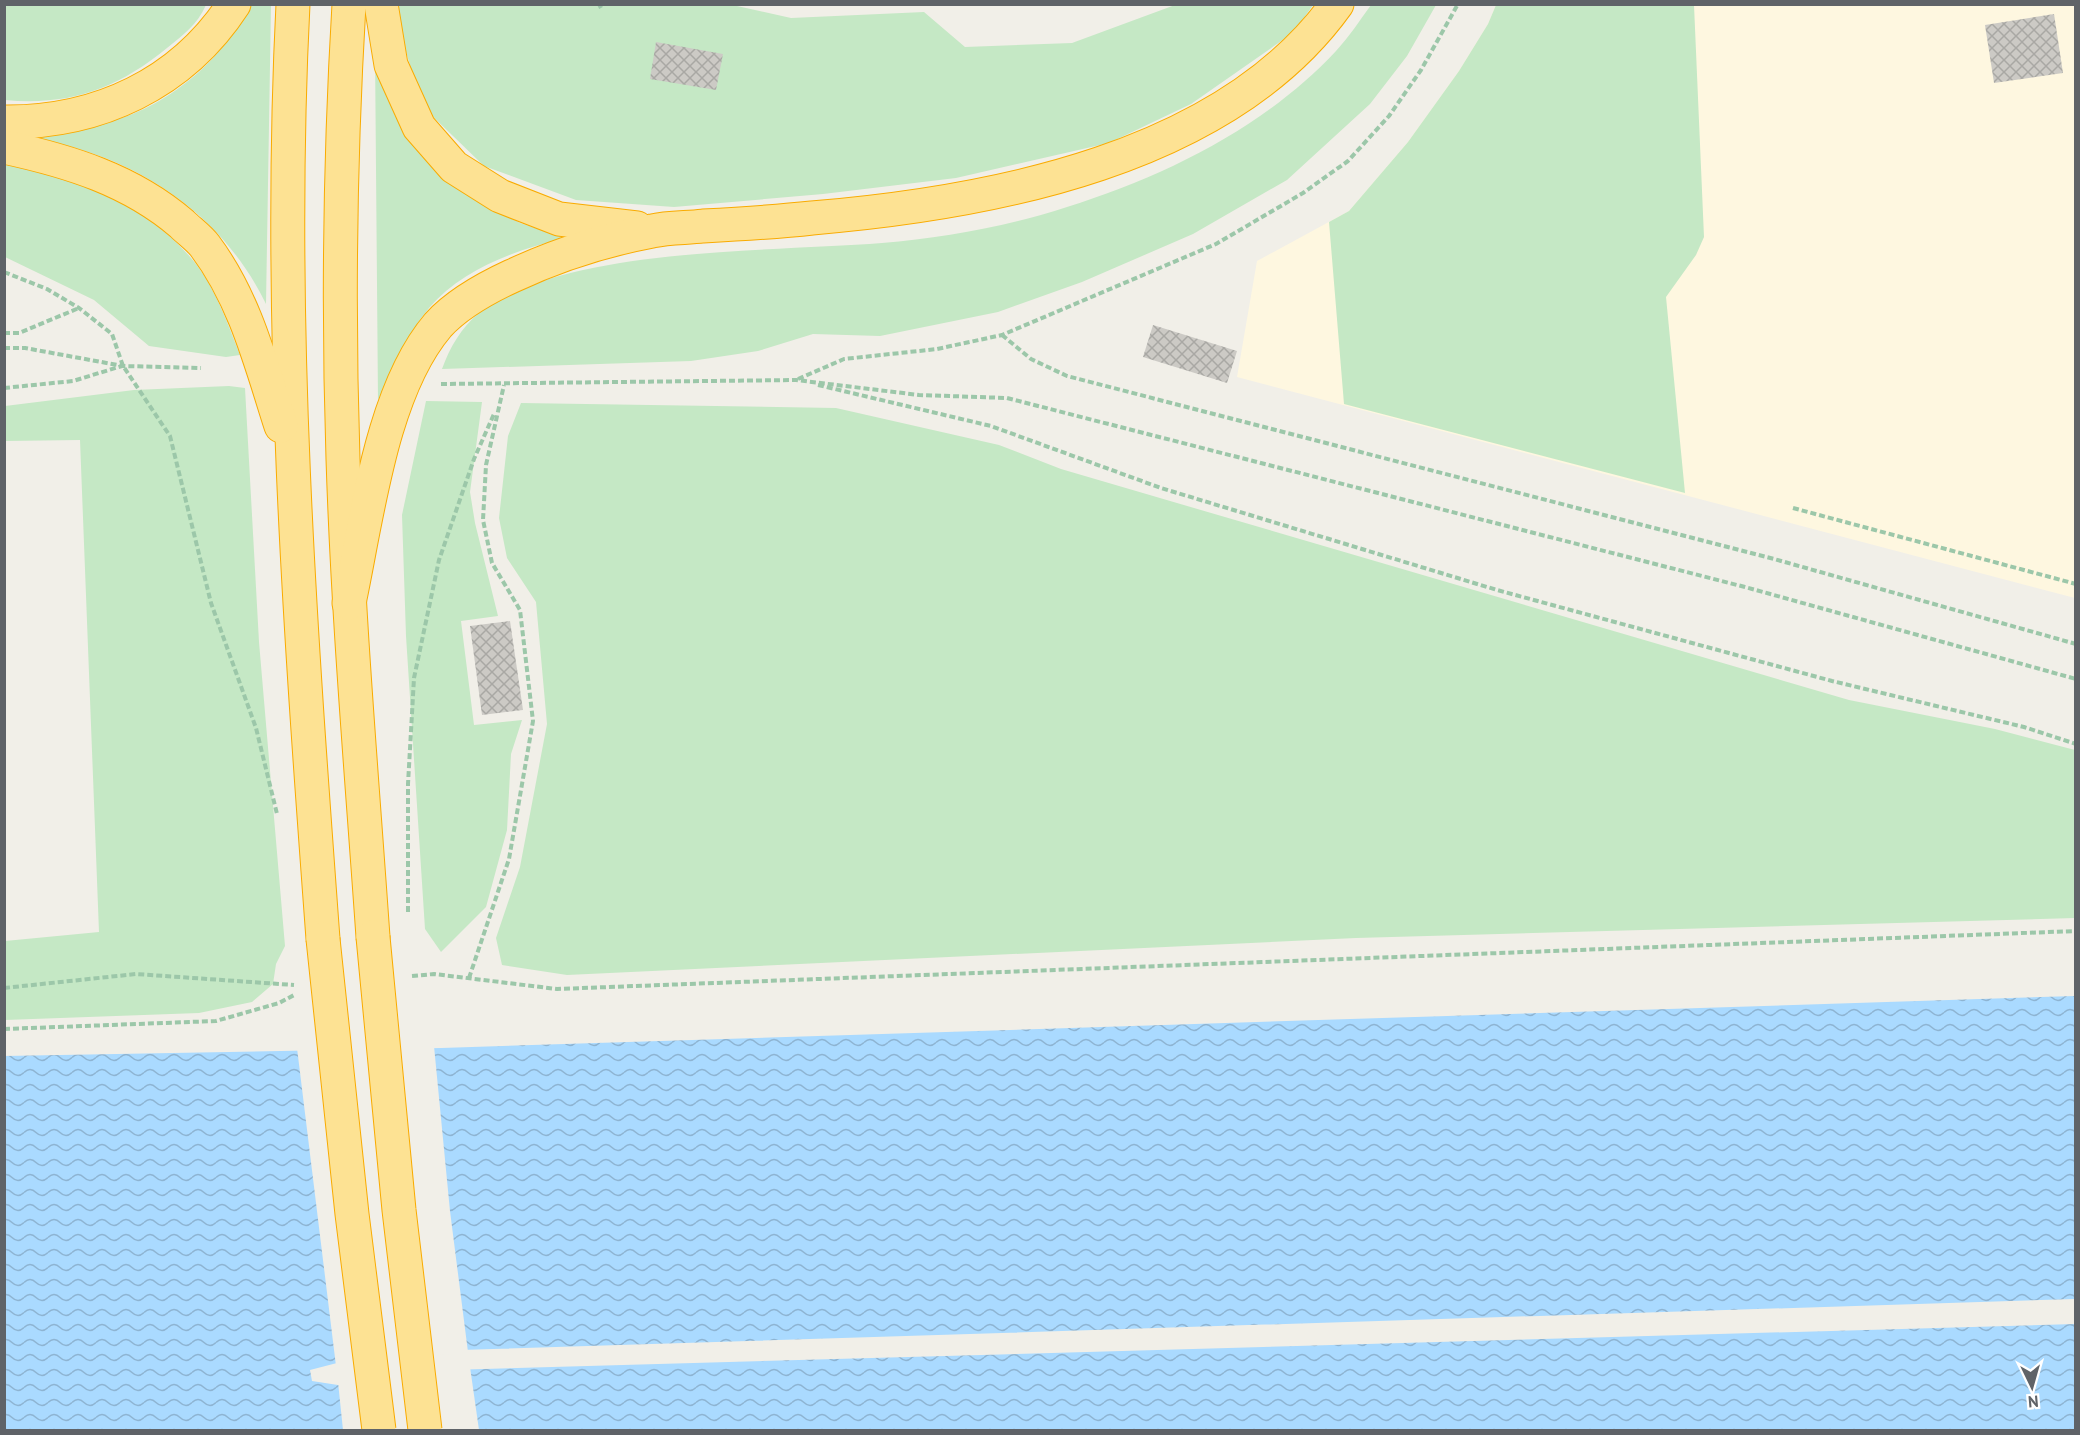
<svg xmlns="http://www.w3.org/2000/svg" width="2080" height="1435" viewBox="0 0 2080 1435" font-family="'PT Sans',sans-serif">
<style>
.commercial{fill:#fef7e0}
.grass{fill:#c5e8c5}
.water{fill:url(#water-waves)}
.pier{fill:#f1efe8}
.building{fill:url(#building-cross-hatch)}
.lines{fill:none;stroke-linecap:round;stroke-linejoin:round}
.highway-casing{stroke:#f9ab00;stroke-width:35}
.path{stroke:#9cc7a9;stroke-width:4;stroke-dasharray:6 3;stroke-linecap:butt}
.highway{stroke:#fde293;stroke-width:33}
.highway-bridge-casing{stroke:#f9ab00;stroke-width:35;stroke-linecap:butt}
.highway-bridge{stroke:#fde293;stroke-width:33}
</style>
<defs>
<pattern id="water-waves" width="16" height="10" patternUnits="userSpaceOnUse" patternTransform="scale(1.5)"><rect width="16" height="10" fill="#aadaff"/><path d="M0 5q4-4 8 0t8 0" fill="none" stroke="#8eb4d2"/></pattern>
<pattern id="building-cross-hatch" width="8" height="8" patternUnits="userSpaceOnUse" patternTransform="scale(1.5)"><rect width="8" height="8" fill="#cccac5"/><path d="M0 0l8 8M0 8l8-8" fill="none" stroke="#a9a8a4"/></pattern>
</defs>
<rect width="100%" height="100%" fill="#f1efe8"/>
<path class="commercial" d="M1496,5h579v593l-838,-221 20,-116 92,-50 59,-69 51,-71 29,-47z"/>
<g class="grass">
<path d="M728,4l63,14 133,-6 41,35 107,-4 103,-38h138l-19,27 -103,72 -82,39 -153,35 -133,16 -149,13 -98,-7 -92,-34 -62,-60 -23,-78 -2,-23z"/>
<path d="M4,5h202c-9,20 -22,29 -39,43 -50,41 -98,58 -162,52z"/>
<path d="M246,5h25l-5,299c-33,-68 -90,-118 -161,-146 -25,-10 -53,-16 -80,-24 28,-4 55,-6 82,-12 55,-12 121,-63 139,-117z"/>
<path d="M1371,5h65l-29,51 -37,48 -83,76 -94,54 -111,48 -84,30 -118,24 -67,-2 -55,17 -67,10 -249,8c8,-22 19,-41 37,-56 85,-67 295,-61 403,-70 62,-5 127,-17 185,-36 99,-31 198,-80 269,-156 13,-14 24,-31 35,-46z"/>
<path d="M1496,5h198l10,232 -8,18 -30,42 19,196 -341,-89 -15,-182 20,-11 59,-69 51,-71 29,-47z"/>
<path d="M375,52l20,64 25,34 61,53 39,20 45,15c-49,12 -102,30 -136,70 -23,27 -36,60 -51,92z"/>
<path d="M5,158c68,16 140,46 186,100 24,28 36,64 49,97l-14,2 -77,-11 -55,-46 -89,-43z"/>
<path d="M229,386l16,2 14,254 26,304 -9,18 -3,20 -21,18 -53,11 -194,7v-79l94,-9 -19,-492 -75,1v-35l129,-16z"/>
<path d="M426,401l56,1 -12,90 5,31 23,93 -37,5 13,104 48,-5 -11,34 -4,76 -21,77 -45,45 -16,-23 -19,-293 -4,-121z"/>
<path d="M521,403l315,5 163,37 62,24 788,231 146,29 80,21v168l-719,20 -789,37 -65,-10 -6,-27 24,-71 27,-143 -11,-122 -29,-44 -8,-40 9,-82z"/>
</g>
<path class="water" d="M2075,996v303l-1615,51 -123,13 -27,7 2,11 26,4 110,-15 1627,-46v106h-2070l-1,-374 437,-8z"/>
<g class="pier">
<path d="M434,1046l16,165 18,141 -132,14 -39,-318z"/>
<path d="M447,1367h23l9,63h-136l-5,-48z"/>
</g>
<g class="building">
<path d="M2054,14l9,59 -69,10 -9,-58z"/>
<path d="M656,42l67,12 -7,36 -66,-11z"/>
<path d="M1153,325l84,26 -10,32 -84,-26z"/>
<path d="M510,621l13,89 -41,5 -12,-89z"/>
</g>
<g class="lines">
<g class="highway-casing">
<g id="highway">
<path d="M293,4c-16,313 7,624 30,935"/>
<path d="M349,4c-9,152 -11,304 -6,455 5,160 19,319 30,478"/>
<path d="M381,4l10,61 28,62 35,40 46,29 59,23 78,9"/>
<path d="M4,122c94,1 178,-38 230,-118"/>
<path d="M4,147c65,14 127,33 178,77 7,7 17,14 23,22 40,53 56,118 76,180"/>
<path d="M349,603c18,-84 32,-211 89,-278 20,-22 48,-37 74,-49 45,-21 92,-36 140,-45 17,-4 35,-3 51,-5 37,-2 73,-4 109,-8 178,-15 413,-58 525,-214"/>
</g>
</g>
<g class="path">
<path d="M599,4l2,4"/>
<path d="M4,272l43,17 32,19 33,26 11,32 47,70 41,167 45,125 21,86"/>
<path d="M4,333h15l60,-25"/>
<path d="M1002,335l29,24 36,17 707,183 302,85"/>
<path d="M4,348h21l98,18 78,2"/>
<path d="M798,379l46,-20 93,-10 65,-14 214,-91 87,-51 45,-32 41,-45 32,-46 37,-66"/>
<path d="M441,384l355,-4 123,15 88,3 738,189 331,92"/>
<path d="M818,385l173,41 170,62 336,102 335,91 192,46 52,17"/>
<path d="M4,388l69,-7 49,-15"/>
<path d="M1793,508l283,76"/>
<path d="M408,912v-128l6,-106 25,-118 35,-101 20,-45"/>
<path d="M412,976l22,-2 123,15 1519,-58"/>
<path d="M469,978l40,-119 24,-138 -13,-111 -28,-47 -9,-43 3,-55 18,-80"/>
<path d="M4,988l132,-14 158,11"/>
<path d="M4,1029l212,-8 63,-18 17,-9"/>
</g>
<use href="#highway" class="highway"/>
<g class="highway-bridge-casing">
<g id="highway-bridge">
<path d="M373,937l26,273 26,220"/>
<path d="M323,939l29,275 27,216"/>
</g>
</g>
<use href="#highway-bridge" class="highway-bridge"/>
</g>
<rect width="2080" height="1435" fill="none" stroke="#5f6368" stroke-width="12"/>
<g transform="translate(2032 1387) rotate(175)" stroke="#ffffff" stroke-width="4.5" paint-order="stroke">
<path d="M0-4.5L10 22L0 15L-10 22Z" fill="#5f6368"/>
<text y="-9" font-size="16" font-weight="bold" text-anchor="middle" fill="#5f6368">N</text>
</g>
</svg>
